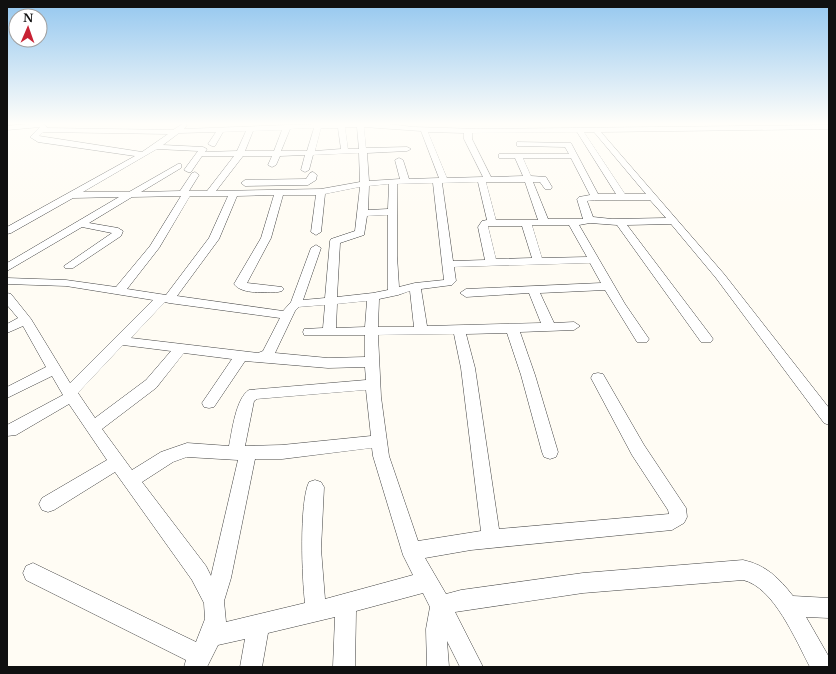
<svg xmlns="http://www.w3.org/2000/svg" width="836" height="674" viewBox="0 0 836 674" font-family="'Libre Baskerville',serif">
<style>
.lines{fill:none;stroke-linecap:round;stroke-linejoin:round}
.minor-casing{stroke:#434343;stroke-width:1}
.minor{fill:#fff;fill-rule:evenodd}
</style>
<rect width="100%" height="100%" fill="#fffcf4"/>
<g class="lines">
<g class="minor-casing">
<g id="minor">
<path d="M41,123l5,3 1,2 126,2 11,-7 3,2 -3,4 157,-6h41l31,4 66,2 350,-4v4l-228,3 123,142 105,134v17l-5,-2 -108,-145 -45,-54 -44,1 84,111 2,3 -2,3h-10l-84,-117 -27,-2 -11,2 46,79 24,35 -2,3h-10l-32,-52 -65,3 14,30 20,-1 6,4 -6,4 -54,2 15,43 23,77 -2,5 -6,2 -6,-2 -2,-5 -21,-77 -14,-42 -41,1 9,34 24,161 170,-15 -1,-4 -36,-55 -41,-77 2,-4 5,-1 5,1 41,71 42,63 1,9 -3,6 -12,7 -201,20 -46,8 21,36 15,-4 122,-17 160,-13c23,5 36,18 50,36l36,2v20l-23,-1 23,40v10h-19c-14,-26 -36,-80 -67,-87l-160,13 -128,19 28,55h-23l-13,-26 2,26h-22l-1,-38 4,-22 -7,-14 -67,18 -1,56h-22l2,-50 -67,16 -6,34h-22l5,-28 -27,6 -11,22h-23l2,-7 -160,-80 -3,-7 3,-7 7,-3 163,79 9,-23 -1,-16 -12,-23 -77,-108 -61,38 -6,2 -6,-2 -3,-6 3,-6 65,-38 -38,-56 -53,31 -9,1v-11l56,-30 -11,-19 -45,22v-11l39,-20 -23,-41 -16,7v-9l11,-6 -11,-13v-12l4,1 20,25 39,64 83,-83 -87,-14 -59,-2v-6l59,2 50,7 34,-41 31,-50 -49,1 -43,26 29,5 5,3 -2,5 -48,32h-8l-1,-2 48,-33 -30,-6 -75,44v-8l112,-66 -46,1 -62,35 -4,1v-7l128,-71 -97,-14 -8,-5 10,-10 -33,3v-4zM345,127h12l2,22h-11zM364,127l57,4 18,47 -30,1 -6,-19 -4,-2 -4,2 5,19 -31,2 -2,-28 40,-2 4,-2 -4,-2 -41,1zM314,128l-7,23h-26l9,-22zM321,128h17l3,21 -26,2zM282,130l-8,21h-29l8,-20zM246,131l-9,20 -32,1 2,-3 -4,-2 -40,-2 16,-12 37,-1 -8,12 4,2h3l8,-14zM43,132l125,2 -26,18 -103,-16zM428,132l36,1v6l19,38 -36,1zM577,132l39,62h-18l-27,-51 -54,-1v4h3l45,1 4,7h-70v4h16l8,18 -32,1 -19,-38v-6zM584,132h10l52,62h-21zM157,149l41,2 -14,19 4,2h3l11,-16h32l-27,35h-18l10,-16 -4,-3 -3,1 -12,18 -39,1 40,-24v-4h-3l-49,28h-46zM359,153l1,29 -39,7 -105,2 27,-35h29l-4,9 4,2 4,-2 4,-9 25,-1 -4,15 4,2 4,-2 4,-15zM523,158h48l19,37 -11,2 -2,2 6,20h-35l-15,-37h7l5,7h6l1,-2 -6,-10 -15,-1zM478,182l9,38 -5,1 -4,6 7,33 -32,1 -11,-78zM486,182h39l13,38h-42zM433,183l11,97 -29,3 -16,4 -2,-31v-72zM389,184l-1,25 -20,1 1,-24zM360,187l-5,44 -24,8 -1,2 -5,57 -22,2 18,-52 -5,-3 -5,3 -20,54 -8,9 -106,-15 42,-57 18,-43 37,-1 -13,43 -27,46c8,11 32,8 44,8l4,-1 2,-2 -2,-2 -35,-4 24,-45 12,-43h33l-5,37 5,3 5,-3 4,-38zM190,196h38l-19,42 -43,57 -39,-6 32,-41zM595,200h55l16,18 -54,1 -19,-2 -6,-16zM388,215v75l-15,3 -36,4 3,-54 24,-8 3,-19zM532,225h37l18,32 -45,1zM488,226h34l10,32 -36,1zM590,263l11,20 -135,6 -6,4 6,4 63,-4 12,30 -114,3 -6,-37 31,-4 4,-4 -2,-14zM410,291l4,36h-36l1,-28 19,-4zM367,301l-2,26 -29,1 1,-24zM165,302l4,1 111,15 -17,33 -5,2 -127,-15zM325,305l-2,23 -19,1 -1,3 1,3h61v22l-37,1 -53,-5 20,-42 4,-4zM454,334l7,34 20,163 -63,10 -29,-85 -8,-59 -3,-62zM123,345l48,6 -25,29 -51,38 -17,-25zM184,353l48,6 -30,44 2,4 5,1 5,-1 31,-46 83,7 37,-1 1,13 -117,10c-13,8 -17,41 -20,56l-42,-3 -26,9 -29,18 -30,-41 54,-41zM366,390l5,46 -89,9 -37,1 9,-45 3,-2zM372,448l1,8 30,99 10,20 -88,24 -4,-50 3,-62 -3,-5 -6,-2 -6,2c-10,21 -7,97 -4,121l-79,19 -2,-21 7,-23 24,-119h27zM187,457l51,3 -27,116 -5,-10 -64,-84 31,-20z"/>
<path d="M313,172l4,3 -1,5 -8,5 -63,1 -4,-3 4,-3 61,-1 4,-6z"/>
</g>
</g>
<use href="#minor" class="minor"/>
</g>
<linearGradient id="sky" x2="0" y2="1"><stop stop-color="#94c7ef"/><stop offset="0.57" stop-color="#fffefa"/><stop offset="1" stop-color="#fffefa" stop-opacity="0"/></linearGradient>
<rect width="836" height="217" fill="url(#sky)"/>
<rect width="836" height="674" fill="none" stroke="#101010" stroke-width="16"/>
<g transform="translate(28 28) rotate(2)"><circle r="19" fill="#ffffff" stroke="#9f9f9f"/>
<path d="M0-3L7 15L0 10L-7 15Z" fill="#c82133"/>
<text y="-6" font-size="11" font-weight="bold" text-anchor="middle" fill="#101010">N</text>
</g>
</svg>
